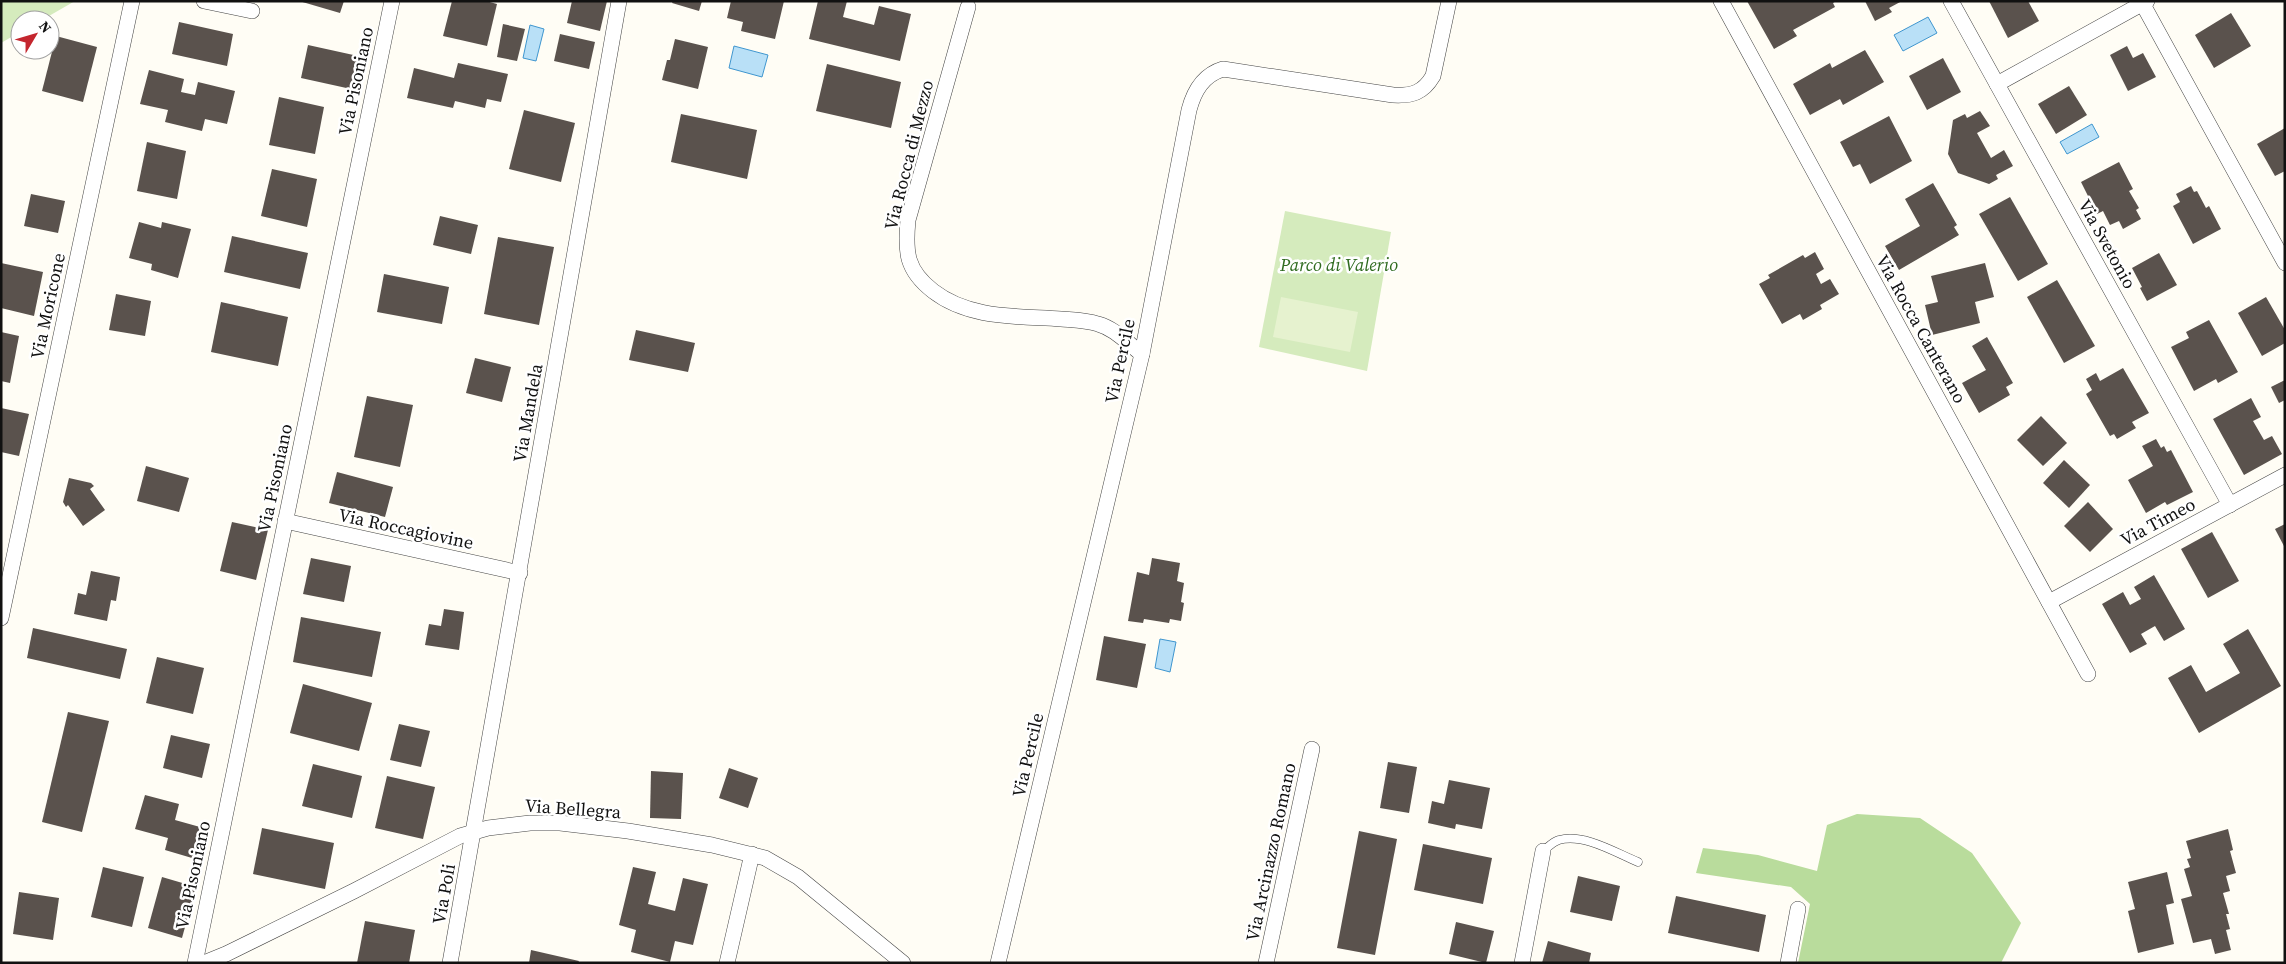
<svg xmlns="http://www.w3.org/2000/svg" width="2286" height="964" viewBox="0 0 2286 964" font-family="'Source Serif 4',serif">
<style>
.green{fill:#d5ebbd}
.forest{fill:#b9dc9c}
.pitch{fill:#e6f2cf}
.water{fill:#b9e0f7;stroke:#3f96cf}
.building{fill:#5a524d}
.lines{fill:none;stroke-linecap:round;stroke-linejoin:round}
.service-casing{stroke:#444;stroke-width:9}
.minor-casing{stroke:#444;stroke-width:16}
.service{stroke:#fff;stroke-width:8}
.minor{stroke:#fff;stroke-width:15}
.labels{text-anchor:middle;stroke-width:5;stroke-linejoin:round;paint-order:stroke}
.street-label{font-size:18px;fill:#111;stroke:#fff}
.park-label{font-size:18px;font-style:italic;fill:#2f6b1f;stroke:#fff}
</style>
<rect width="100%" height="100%" fill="#fffdf5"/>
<g class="green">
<path d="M1,1h74l-33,19h-22v12l-19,11z"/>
<path d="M1285,211l106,21 -24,139 -108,-24z"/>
</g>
<path class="forest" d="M1857,814l63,4 52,35 49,70 -20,40h-203l12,-59 -19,-17 -95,-14 7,-25 55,7 59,16 10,-46z"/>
<path class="pitch" d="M1281,297l77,15 -8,40 -77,-15z"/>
<g class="water">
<path d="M1928,17l9,16 -34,18 -9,-16z"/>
<path d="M530,25l14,4 -8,32 -13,-3z"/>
<path d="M734,46l34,9 -6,22 -33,-9z"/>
<path d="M2092,124l7,13 -32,17 -7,-12z"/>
<path d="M1160,639l16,3 -6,30 -15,-4z"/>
</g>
<g class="building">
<path d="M299,1h45l-4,12z"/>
<path d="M452,1h34l11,3 -10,42 -44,-10z"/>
<path d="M572,1h35l-7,30 -33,-8z"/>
<path d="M673,1h29l-3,10 -27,-8z"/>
<path d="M731,1h53l-9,38 -34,-8 2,-9 -16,-4z"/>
<path d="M818,1h29l-4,16 31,8 5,-19 32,8 -11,47 -91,-22z"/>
<path d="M1747,1h89l-3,2 2,4 -42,23 4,6 -23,13z"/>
<path d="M1865,1h37l-13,7 3,4 -17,9z"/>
<path d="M1989,1h39l11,20 -31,17z"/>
<path d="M2231,13l20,33 -37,22 -19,-33z"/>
<path d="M179,22l54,12 -6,32 -55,-12z"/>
<path d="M503,24l22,5 -8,32 -20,-4z"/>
<path d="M560,34l35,8 -6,27 -35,-8z"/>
<path d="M56,36l41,11 -14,55 -41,-11z"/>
<path d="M675,39l33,8 -10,42 -36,-9 5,-20h3z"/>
<path d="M308,45l50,11 -7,33 -50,-11z"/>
<path d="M2127,46l6,12 10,-5 13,24 -28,14 -18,-36z"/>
<path d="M1865,50l19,32 -41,23 -3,-6 -30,16 -17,-31 37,-21 2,5z"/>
<path d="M1943,58l18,34 -34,18 -18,-34z"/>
<path d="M458,63l50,11 -7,28 -14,-3 -2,9 -30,-7 -2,7 -46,-10 7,-30 40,10z"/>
<path d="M827,64l74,18 -10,46 -75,-17z"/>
<path d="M149,70l35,9 -3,13 14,3 3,-13 37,9 -8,33 -22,-5 -3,12 -37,-9 3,-12 -28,-6z"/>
<path d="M2069,86l18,29 -31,19 -18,-30z"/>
<path d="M279,97l45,10 -9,47 -46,-9z"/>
<path d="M524,110l51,13 -14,59 -52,-13z"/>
<path d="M1980,111l10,15 -13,7 14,25 13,-8 9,16 -17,9 2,4 -9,5 -31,-11 -10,-19 5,-34 12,-6 2,4z"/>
<path d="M681,114l76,16 -10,49 -76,-17z"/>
<path d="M1889,116l23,45 -42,23 -10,-20 -7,3 -13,-25z"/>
<path d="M2285,128v43l-10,5 -18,-32z"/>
<path d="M147,142l39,9 -9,48 -40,-8z"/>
<path d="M2119,162l14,27 -4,2 10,17 -3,2 5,9 -18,10 -4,-8 -9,4 -7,-14 -6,3 -16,-32z"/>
<path d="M272,169l45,10 -10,48 -46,-11z"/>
<path d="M1933,183l24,42 -3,2 5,8 -60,35 -14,-24 35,-20 -15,-27z"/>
<path d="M2191,186l3,6 3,-1 9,17 3,-2 12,23 -28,15 -20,-38 7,-4 -4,-8z"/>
<path d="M31,194l34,7 -7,32 -34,-7z"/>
<path d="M2010,197l38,67 -30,17 -39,-67z"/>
<path d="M440,216l38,9 -7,29 -38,-9z"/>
<path d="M139,222l22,6 1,-6 29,7 -13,49 -27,-8 1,-6 -23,-6z"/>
<path d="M232,236l76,17 -8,36 -76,-17z"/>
<path d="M498,237l56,10 -15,78 -55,-11z"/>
<path d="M1815,252l9,17 -8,5 5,10 9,-5 9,15 -19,11 2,4 -19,11 -3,-6 -18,10 -23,-40 11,-6 -2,-3 35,-20 2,3z"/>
<path d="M2159,253l18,32 -30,16 -7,-13 2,-1 -10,-19z"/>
<path d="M1,263l42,9 -9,44 -33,-8z"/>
<path d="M1985,263l9,34 -19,5 5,21 -48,12 -7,-30 13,-3 -7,-26z"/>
<path d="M384,274l65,13 -7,37 -65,-12z"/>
<path d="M2057,280l38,66 -31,17 -37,-66z"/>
<path d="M116,294l35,7 -6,35 -36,-6z"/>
<path d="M2266,297l19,33v13l-23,13 -24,-43z"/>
<path d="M221,302l67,15 -10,49 -67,-14z"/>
<path d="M2209,320l29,52 -20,11 -2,-4 -22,12 -23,-44 18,-9 -3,-6z"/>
<path d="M636,330l59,13 -7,29 -59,-12z"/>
<path d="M1,332l18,4 -9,47 -9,-2z"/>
<path d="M1987,337l26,46 -7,4 4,8 -31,18 -17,-30 24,-13 -14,-24z"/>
<path d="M475,358l36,9 -9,35 -36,-9z"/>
<path d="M2123,368l26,45 -17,9 4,6 -19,11 -3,-5 -4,2 -24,-42 6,-4 -6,-11 10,-6 4,8z"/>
<path d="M2285,380v20l-6,3 -8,-16z"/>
<path d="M367,396l46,9 -13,62 -46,-10z"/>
<path d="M2251,398l10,19 -8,4 11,19 8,-4 10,18 -38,21 -31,-56z"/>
<path d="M1,408l28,6 -10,42 -18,-4z"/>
<path d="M2041,416l26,27 -24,23 -26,-26z"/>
<path d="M2156,439l5,9 3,-2 3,6 4,-2 22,42 -26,13 -2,-3 -19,11 -18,-33 25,-14 -11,-20z"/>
<path d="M2064,460l26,25 -21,23 -26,-25z"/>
<path d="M146,466l43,12 -10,34 -42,-11z"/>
<path d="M337,472l56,15 -8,30 -56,-14z"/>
<path d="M69,478l22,5 3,3 -4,3 15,21 -22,16 -15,-21 -2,2 -3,-5z"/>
<path d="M2088,502l25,27 -23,23 -26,-26z"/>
<path d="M232,522l36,8 -12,50 -36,-9z"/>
<path d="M2285,524v24l-10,-19z"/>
<path d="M2212,532l27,49 -31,17 -27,-49z"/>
<path d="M311,558l40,8 -7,36 -41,-8z"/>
<path d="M1152,558l28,5 -3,18 7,2 -3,19 3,1 -3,18 -11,-2 -1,4 -25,-4 -1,4 -15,-2 9,-49 12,3z"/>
<path d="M91,571l29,6 -4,24 -5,-1 -4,21 -33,-7 4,-21 8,2z"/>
<path d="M2154,575l31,54 -21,12 -9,-15 -14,8 6,10 -17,9 -28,-49 21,-12 7,13 11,-6 -7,-12z"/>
<path d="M444,609l20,3 -5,38 -34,-5 4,-21 12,2z"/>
<path d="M301,617l80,15 -9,45 -79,-15z"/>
<path d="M33,628l94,21 -7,30 -93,-21z"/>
<path d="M2248,629l33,57 -82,47 -31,-55 23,-13 15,27 34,-19 -17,-29z"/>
<path d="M1104,636l42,8 -9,44 -41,-8z"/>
<path d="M157,657l47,11 -11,46 -47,-11z"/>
<path d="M303,684l69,19 -13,48 -69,-18z"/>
<path d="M68,712l41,9 -27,111 -40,-10z"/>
<path d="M399,724l31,7 -9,36 -31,-7z"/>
<path d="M171,735l39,9 -8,34 -39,-10z"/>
<path d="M1388,762l29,5 -8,46 -29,-5z"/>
<path d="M313,764l49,12 -10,42 -50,-12z"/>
<path d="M729,768l29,10 -10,30 -29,-10z"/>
<path d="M651,771l32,2 -2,46 -31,-1z"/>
<path d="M387,776l48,11 -12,52 -48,-11z"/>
<path d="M1449,780l41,8 -8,41 -26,-5 -1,5 -27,-6 4,-22 12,3z"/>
<path d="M145,795l34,9 -4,16 25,7 -8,31 -27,-8 3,-12 -33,-9z"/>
<path d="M262,828l72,15 -9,46 -72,-15z"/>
<path d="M2228,829l5,21 -3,1 6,22 -10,3 4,15 -7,2 6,21h-3l4,15 -4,1 5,20 -16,4 -4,-15 -18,4 -12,-44 11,-3 -8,-27 6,-2 -3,-8 4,-1 -5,-17z"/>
<path d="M1359,831l38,8 -22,116 -38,-7z"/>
<path d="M1423,844l69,14 -9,46 -69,-14z"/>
<path d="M103,867l41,10 -12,50 -41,-10z"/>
<path d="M633,867l23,5 -8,32 27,7 8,-33 25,6 -15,61 -18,-4 -5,21 -39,-10 5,-22 -17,-5z"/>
<path d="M2167,872l7,31 -8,2 8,39 -36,9 -10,-42 7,-2 -7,-27z"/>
<path d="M1578,876l42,10 -8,35 -42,-9z"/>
<path d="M162,877l34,10 -14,51 -34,-10z"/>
<path d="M19,892l40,6 -6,42 -40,-6z"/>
<path d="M1676,896l90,19 -7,37 -91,-19z"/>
<path d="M365,921l50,9 -6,33h-52z"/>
<path d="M1456,922l38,9 -8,32 -37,-9z"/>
<path d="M1548,941l43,12 -2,10h-47z"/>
<path d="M531,950l48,11 -1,2h-49z"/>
</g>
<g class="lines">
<g class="service-casing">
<path id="service" d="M1543,851c5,-4 11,-10 16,-11 25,-7 57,13 79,22"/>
</g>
<g class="minor-casing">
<g id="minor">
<path d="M204,1l48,10"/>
<path d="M1721,1l367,673"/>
<path d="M1951,1l279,504"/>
<path d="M2141,1l144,262"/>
<path d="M968,7l-60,213c-3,32 -2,50 25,71 36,28 84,25 128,28 12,1 25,1 37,5 18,5 29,19 44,30"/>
<path d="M1997,84l150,-83"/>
<path d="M285,521l235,52"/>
<path d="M2049,602l236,-127"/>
<path d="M1,618l131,-617"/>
<path d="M195,963l197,-962"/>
<path d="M204,963l22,-9 128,-63 106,-55 28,-8 42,-5h30l68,8 84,14 53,13 33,19 105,86"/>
<path d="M450,963l169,-962"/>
<path d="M727,963l25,-109"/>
<path d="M998,963l144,-609 47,-244c5,-19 14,-35 34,-41l170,26c19,1 30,-2 40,-19l16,-75"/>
<path d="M1266,963l46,-214"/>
<path d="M1522,963l21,-112"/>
<path d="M1788,963l10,-54"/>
</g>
</g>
<use href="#service" class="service"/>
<use href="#minor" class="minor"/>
</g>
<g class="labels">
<g class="street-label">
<text transform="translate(356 81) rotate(-78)" y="6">Via Pisoniano</text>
<text transform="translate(909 155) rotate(-76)" y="6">Via Rocca di Mezzo</text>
<text transform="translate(2107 244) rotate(61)" y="6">Via Svetonio</text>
<text transform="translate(48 306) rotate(-78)" y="6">Via Moricone</text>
<text transform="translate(1921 329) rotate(61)" y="6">Via Rocca Canterano</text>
<text transform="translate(1120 361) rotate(-78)" y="6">Via Percile</text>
<text transform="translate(528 413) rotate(-80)" y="6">Via Mandela</text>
<text transform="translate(275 478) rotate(-78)" y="6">Via Pisoniano</text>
<text transform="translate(2158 522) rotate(-28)" y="6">Via Timeo</text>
<text transform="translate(406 529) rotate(12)" y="6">Via Roccagiovine</text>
<text transform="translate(1028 755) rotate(-77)" y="6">Via Percile</text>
<text transform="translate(573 809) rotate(4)" y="6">Via Bellegra</text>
<text transform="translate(1271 852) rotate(-78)" y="6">Via Arcinazzo Romano</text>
<text transform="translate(193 875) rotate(-78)" y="6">Via Pisoniano</text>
<text transform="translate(444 894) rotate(-80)" y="6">Via Poli</text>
</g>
<g class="park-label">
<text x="1339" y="271">Parco di Valerio</text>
</g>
</g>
<rect width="2286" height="964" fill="none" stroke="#111111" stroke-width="5"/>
<g transform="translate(35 35) rotate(52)"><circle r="24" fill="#ffffff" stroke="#a0a0a0"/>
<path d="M0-4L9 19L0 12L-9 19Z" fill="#c4262e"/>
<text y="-8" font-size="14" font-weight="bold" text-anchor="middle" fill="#111111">N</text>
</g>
</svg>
